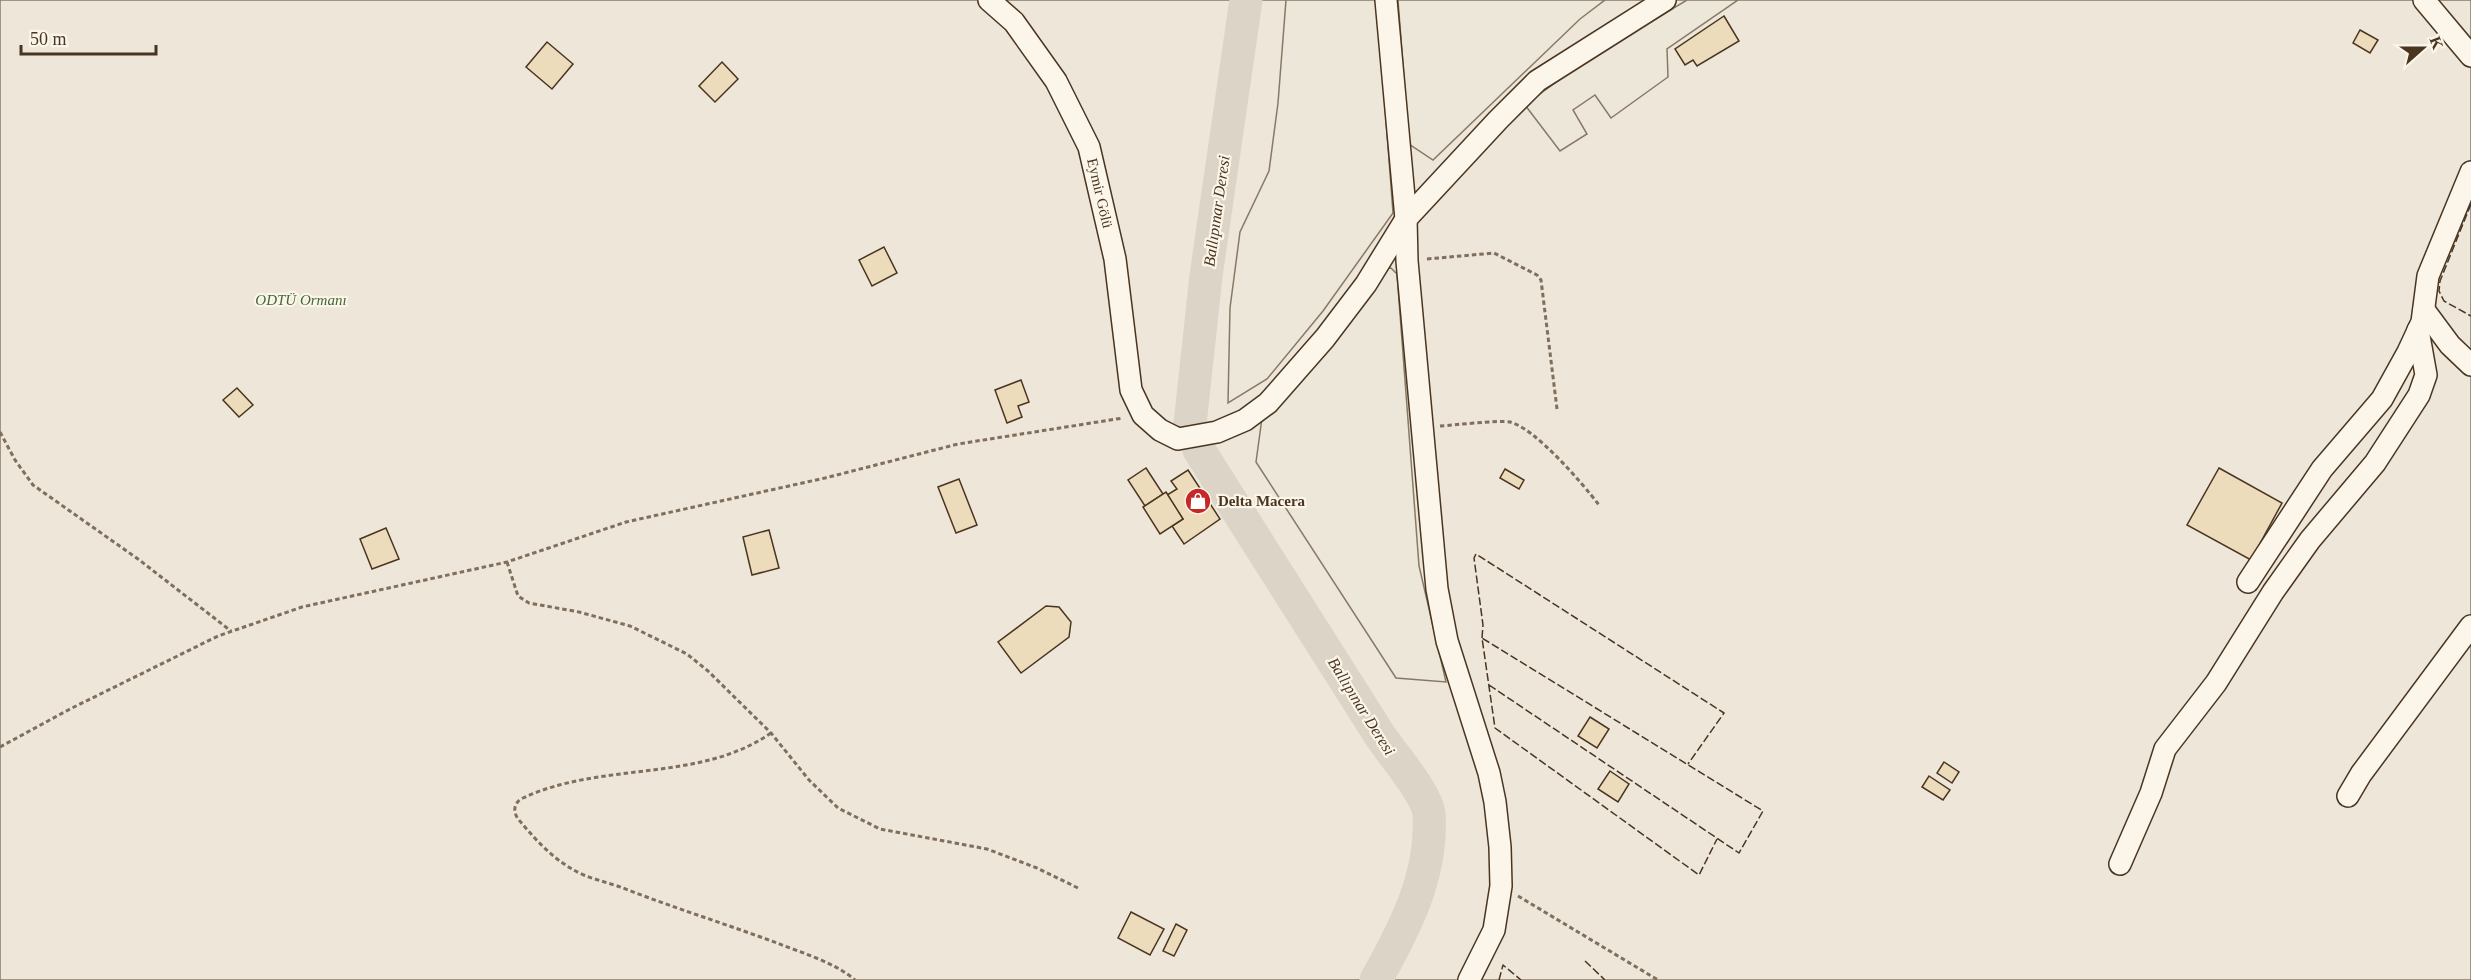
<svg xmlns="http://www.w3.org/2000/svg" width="2471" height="980" viewBox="0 0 2471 980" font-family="Georgia,serif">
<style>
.green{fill:#ede6d9;stroke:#887966;stroke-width:1.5}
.parking{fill:#ede7d9;stroke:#887966;stroke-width:1.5}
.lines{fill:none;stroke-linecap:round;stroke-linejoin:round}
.river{stroke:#dcd4c6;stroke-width:33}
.building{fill:#ecdcbc;stroke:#4a3520;stroke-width:1.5}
.minor-casing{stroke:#4a3520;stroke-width:24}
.path{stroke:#7f6f5c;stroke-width:3;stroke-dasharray:4.5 3;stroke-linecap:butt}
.minor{stroke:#fbf6e9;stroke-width:21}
.fence{stroke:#4a3520;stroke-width:1.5;stroke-dasharray:8 3;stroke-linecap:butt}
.labels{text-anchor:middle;stroke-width:4.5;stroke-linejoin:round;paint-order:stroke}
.street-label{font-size:15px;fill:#4a3520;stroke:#fbf6e9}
.park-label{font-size:15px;font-style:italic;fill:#436837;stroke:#fbf6e9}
.poi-label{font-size:15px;font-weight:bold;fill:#4a3520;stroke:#fbf6e9;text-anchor:start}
.water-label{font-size:16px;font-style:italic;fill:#4a3520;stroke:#fbf6e9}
</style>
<rect width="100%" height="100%" fill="#fbf6e9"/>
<rect class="green" x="0" y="0" width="2471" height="980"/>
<g class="parking">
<path d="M1286,0h91l16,213 -70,98 -56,68 -39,24 2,-95 10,-76 29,-61 9,-68z"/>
<path d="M1398,0h207l-25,19 -147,141 -24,-16z"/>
<path d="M1687,0h51l-71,49 1,28 -57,41 -16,-23 -22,15 14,24 -27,17 -35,-46 57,-42z"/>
<path d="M1391,268l6,6 22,292 27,116 -50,-4 -140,-216 6,-44 122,-149z"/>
</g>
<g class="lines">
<g class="river">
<path d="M1190,424l16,-148 40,-276"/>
<path d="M1199,450c60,94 119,189 180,284 12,19 48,59 50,80 4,61 -24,114 -53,166"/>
</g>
</g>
<g class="building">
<path d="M1724,16l15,25 -42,25 -4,-6 -8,5 -10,-16z"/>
<path d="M2360,30l18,10 -8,13 -17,-10z"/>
<path d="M547,42l26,22 -21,25 -26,-22z"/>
<path d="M722,62l16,17 -23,23 -16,-16z"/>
<path d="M884,247l13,26 -25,13 -13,-26z"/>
<path d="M1021,380l8,22 -11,4 4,11 -15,6 -12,-33z"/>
<path d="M237,388l16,17 -14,12 -16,-17z"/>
<path d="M1146,468l17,26 -18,12 -17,-26z"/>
<path d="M2219,468l63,35 -31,57 -64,-35z"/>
<path d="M1505,469l19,11 -5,9 -19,-11z"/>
<path d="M1188,470l32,49 -36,25 -12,-18 11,-7 -16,-24 10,-6 -6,-8z"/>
<path d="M959,479l18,46 -21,8 -18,-46z"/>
<path d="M1166,492l17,27 -23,15 -17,-27z"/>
<path d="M386,528l13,31 -27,10 -12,-30z"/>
<path d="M769,530l10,38 -27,7 -9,-38z"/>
<path d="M1046,606l13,1 12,15 -2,15 -48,36 -23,-31z"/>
<path d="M1590,717l19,12 -12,19 -19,-12z"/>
<path d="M1944,762l15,10 -7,11 -15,-10z"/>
<path d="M1610,771l19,13 -11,18 -20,-13z"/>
<path d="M1929,776l21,14 -7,10 -21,-13z"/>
<path d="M1131,912l33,17 -14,26 -32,-17z"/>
<path d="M1176,924l11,6 -13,26 -11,-5z"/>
</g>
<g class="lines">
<g class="minor-casing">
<g id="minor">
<path d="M989,0l25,22 42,59 33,66 26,112 16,131 12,25 17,15 18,9 39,-7 28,-12 23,-17 57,-65 41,-54 40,-65 92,-99 39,-39 128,-81"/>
<path d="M1386,0l20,219 1,42 30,328 10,52 42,132 6,29 5,45 1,39 -7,44 -25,50"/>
<path d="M2424,0l47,56"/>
<path d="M2424,310l26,35 21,20"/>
<path d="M2248,582l74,-113 60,-70 26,-47 14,-30 6,-46 43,-104"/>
<path d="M2348,796l13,-22 110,-148"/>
<path d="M2120,864l31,-71 14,-44 51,-66 57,-91 37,-52 65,-77 44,-68 7,-20 -8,-45"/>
</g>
</g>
<g class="path">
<path d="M1427,259l67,-6 43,22 4,5 16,129"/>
<path d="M1440,426c16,-1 56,-6 70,-4 25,6 73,62 89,83"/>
<path d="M0,432l15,28 18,25 105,74 93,72"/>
<path d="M507,562l11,34 11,7 50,9 51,14 57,28 21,17 63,62 38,47 29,28 42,21 107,20 50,19 41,20"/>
<path d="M771,733c-72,50 -169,28 -248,65 -9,4 -11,14 -4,22 15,18 32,37 53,49 14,9 35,13 51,19 51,20 103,36 154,55 25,10 57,19 78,37"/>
<path d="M0,747l70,-38 148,-73 84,-29 205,-45 119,-40 199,-44 133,-34 165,-26"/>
<path d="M1518,896l140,84"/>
</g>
<use href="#minor" class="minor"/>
<g class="fence">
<path d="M2471,204l-31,77 -1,10 5,10 27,15"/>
<path d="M1482,638l1,-13 -9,-67 2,-4 248,159 -36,51"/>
<path d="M1489,685l250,168 24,-42 -281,-173 13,90 204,147 18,-36"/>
<path d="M1585,961l20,19"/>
<path d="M1499,980l4,-15 18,15"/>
</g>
</g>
<defs>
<g id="shop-disc" transform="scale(1.35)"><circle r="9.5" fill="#c62828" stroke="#fbf6e9"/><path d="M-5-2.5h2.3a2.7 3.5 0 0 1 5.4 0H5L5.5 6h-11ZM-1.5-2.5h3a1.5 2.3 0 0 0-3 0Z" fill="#fff"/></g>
</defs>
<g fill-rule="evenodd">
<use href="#shop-disc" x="1198" y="501"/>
</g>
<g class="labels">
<g class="street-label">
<text transform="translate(1100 193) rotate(77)" y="5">Eymir Gölü</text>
</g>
<g class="park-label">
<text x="301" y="305">ODTÜ Ormanı</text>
</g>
<g class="poi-label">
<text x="1218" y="506">Delta Macera</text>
</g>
<g class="water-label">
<text transform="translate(1216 211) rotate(-82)" y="6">Ballıpınar Deresi</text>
<text transform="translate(1362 706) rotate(58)" y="6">Ballıpınar Deresi</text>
</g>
</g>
<g transform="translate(2423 48) rotate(69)" stroke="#fbf6e9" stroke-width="4.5" paint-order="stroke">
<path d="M0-4.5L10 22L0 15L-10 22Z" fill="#4a3520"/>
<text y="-9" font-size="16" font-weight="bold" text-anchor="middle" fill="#4a3520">K</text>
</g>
<path d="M21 45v9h135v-9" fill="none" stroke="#4a3520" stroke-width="3"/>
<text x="30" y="45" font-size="18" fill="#4a3520" stroke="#fbf6e9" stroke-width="4.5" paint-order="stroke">50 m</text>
</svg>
